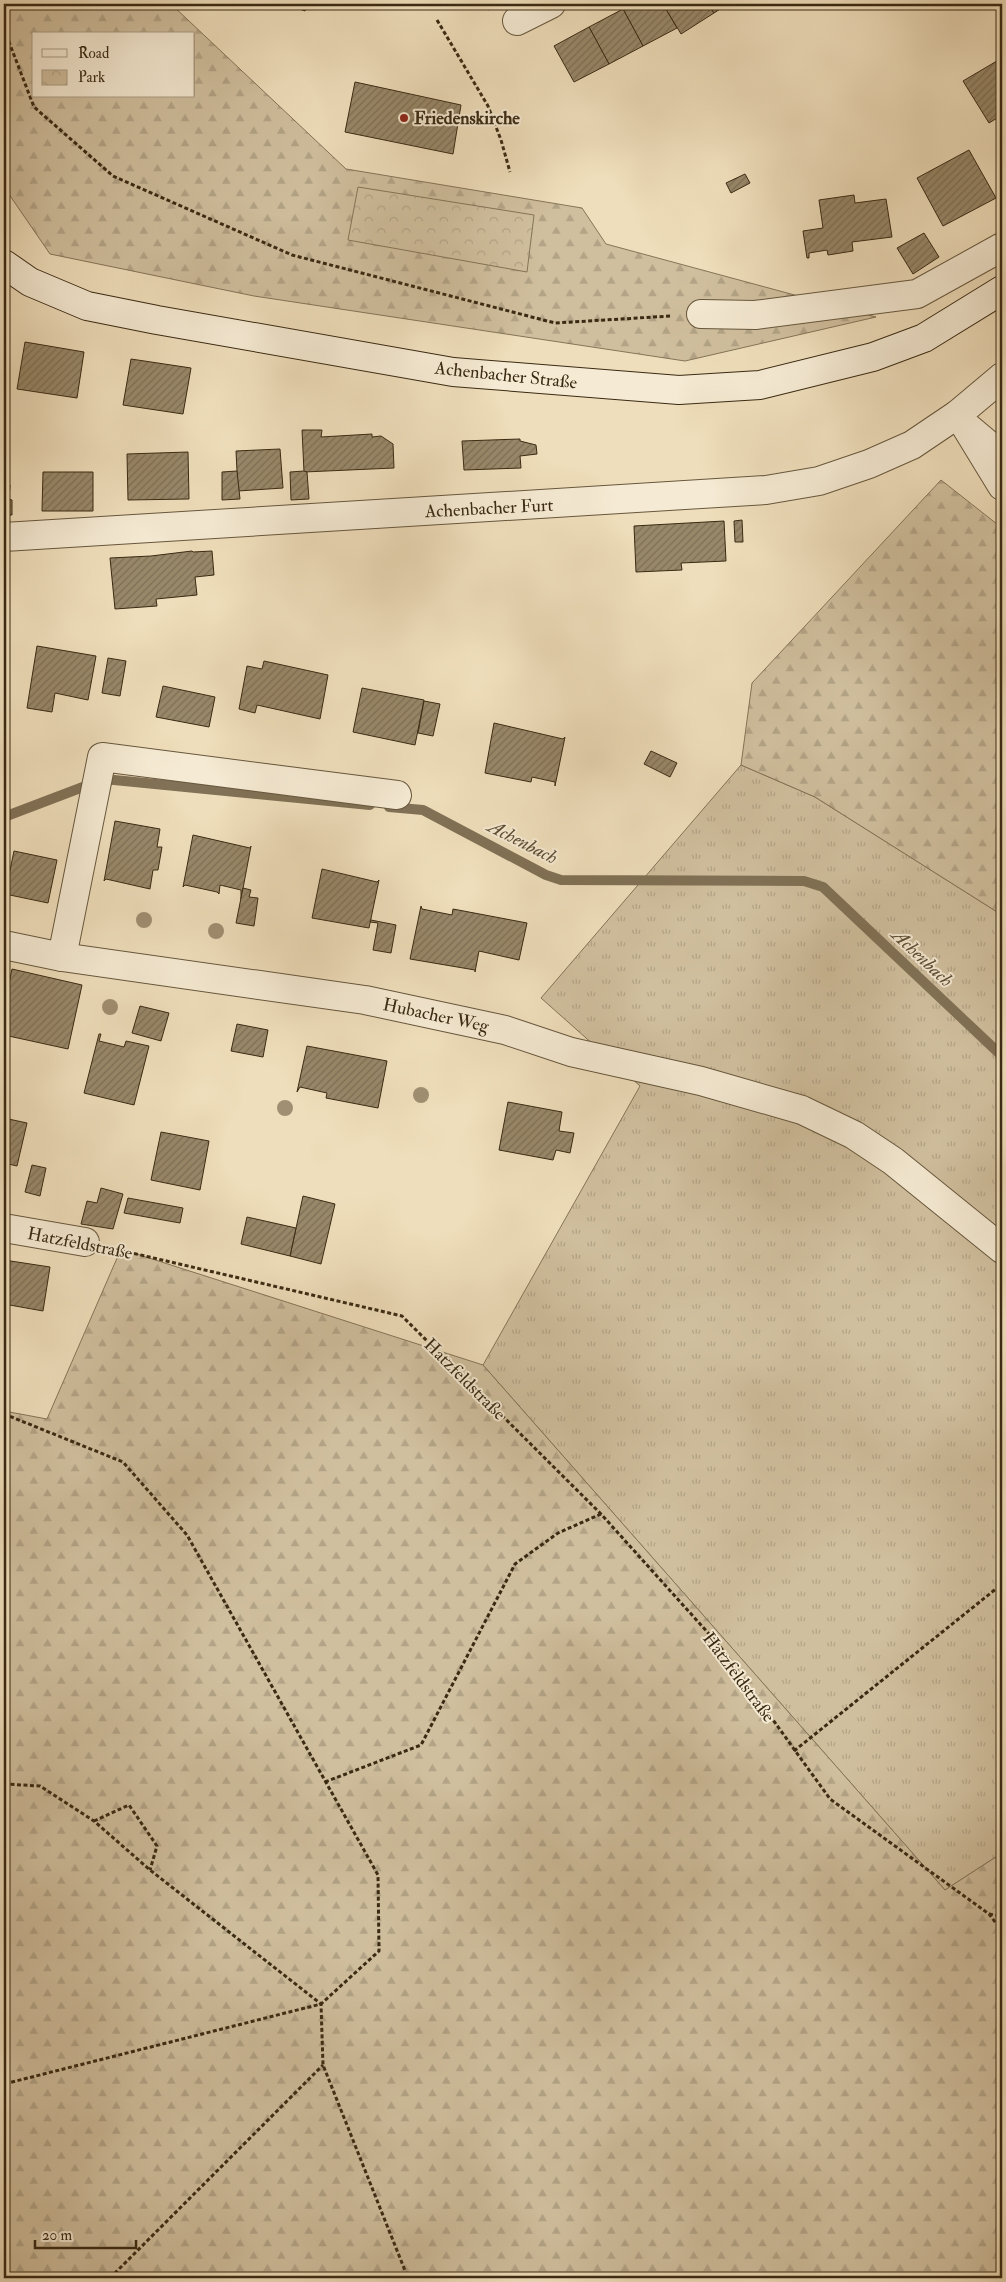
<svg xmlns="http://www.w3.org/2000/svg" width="1006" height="2282" viewBox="0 0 1006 2282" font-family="'IM FELL Double Pica',serif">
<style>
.grass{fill:url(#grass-tufts);stroke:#857458}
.forest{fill:url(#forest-firs);stroke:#857458;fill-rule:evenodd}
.park{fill:url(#park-crowns);stroke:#857458}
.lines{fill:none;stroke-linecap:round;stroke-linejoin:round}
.stream{stroke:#817156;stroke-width:10}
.building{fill:url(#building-hatch);stroke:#3a2a13}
.service-casing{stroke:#67573d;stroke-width:22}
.minor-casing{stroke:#67573d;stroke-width:30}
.tertiary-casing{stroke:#67573d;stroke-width:30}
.secondary-casing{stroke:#3a2a13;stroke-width:30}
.path{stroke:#3a2a13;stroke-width:3;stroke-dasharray:4 2.5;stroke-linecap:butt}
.service{stroke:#f5ead3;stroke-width:20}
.minor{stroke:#f5ead3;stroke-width:28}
.tertiary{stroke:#f5ead3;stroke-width:28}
.secondary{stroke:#f5ead3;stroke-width:28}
.tree{fill:#a08f72}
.poi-dot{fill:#8f2418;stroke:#f5ead3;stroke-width:2}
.labels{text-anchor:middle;stroke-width:4;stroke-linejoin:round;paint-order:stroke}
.poi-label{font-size:18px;font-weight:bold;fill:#3a2a13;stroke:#f5ead3;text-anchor:start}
.street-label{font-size:18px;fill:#3a2a13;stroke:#f5ead3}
.water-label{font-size:19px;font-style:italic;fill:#5e4e34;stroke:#f5ead3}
</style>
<defs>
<pattern id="grass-tufts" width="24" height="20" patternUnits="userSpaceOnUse" patternTransform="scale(1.25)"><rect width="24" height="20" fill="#d0bf9e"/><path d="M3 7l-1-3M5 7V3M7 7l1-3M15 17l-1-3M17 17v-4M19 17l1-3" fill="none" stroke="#b3a487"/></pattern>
<pattern id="forest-firs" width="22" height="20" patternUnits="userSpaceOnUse" patternTransform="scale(1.25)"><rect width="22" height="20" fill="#d0bf9e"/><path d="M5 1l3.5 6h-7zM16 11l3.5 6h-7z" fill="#b3a487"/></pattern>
<pattern id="park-crowns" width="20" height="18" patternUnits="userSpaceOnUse" patternTransform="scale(1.25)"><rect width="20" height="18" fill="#d0bf9e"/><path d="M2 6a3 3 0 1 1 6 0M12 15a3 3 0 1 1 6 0" fill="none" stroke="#b3a487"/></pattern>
<pattern id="building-hatch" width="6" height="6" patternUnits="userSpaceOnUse" patternTransform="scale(1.25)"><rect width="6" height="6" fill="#98886a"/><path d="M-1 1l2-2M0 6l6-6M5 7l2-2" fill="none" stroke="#7d6f56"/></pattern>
</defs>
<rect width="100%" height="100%" fill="#efdebb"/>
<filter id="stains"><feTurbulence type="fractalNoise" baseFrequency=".004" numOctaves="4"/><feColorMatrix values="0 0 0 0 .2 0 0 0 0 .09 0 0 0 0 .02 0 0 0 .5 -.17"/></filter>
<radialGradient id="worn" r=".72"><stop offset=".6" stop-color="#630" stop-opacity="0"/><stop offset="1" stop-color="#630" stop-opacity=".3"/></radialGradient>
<path class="grass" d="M741,765l74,32 187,118v938l-57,37 -462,-525 157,-279 -99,-88z"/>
<g class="forest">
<path d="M4,4h167l175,165 236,39 24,36 270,73 -191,44 -431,-65 -204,-42 -46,-67zM34,34h160v62h-160z"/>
<path d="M941,480l61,48v387l-187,-118 -74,-32 11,-82z"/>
<path d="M121,1249l362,116 462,525 57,-37v425h-998v-867l43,8z"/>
</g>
<path class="park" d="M358,187l176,28 -7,57 -179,-32z"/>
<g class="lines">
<g class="stream">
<path d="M389,807l34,3 123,65 15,5 243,1 19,6 179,169"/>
<path d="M4,817l100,-38 266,26"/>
</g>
</g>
<g class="building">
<path d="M286,4h22l-3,7z"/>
<path d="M484,4h13l-9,6z"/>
<path d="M632,4h31l14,24 -34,18 -20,-37z"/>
<path d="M663,4h45l6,9 -33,21z"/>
<path d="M708,4h20l-14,9z"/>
<path d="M623,9l20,37 -34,18 -20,-37z"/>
<path d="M589,27l20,37 -35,18 -20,-36z"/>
<path d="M1002,58v57l-13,8 -26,-42z"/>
<path d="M355,82l106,23 -8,49 -108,-22z"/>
<path d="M969,150l27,48 -53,28 -26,-48z"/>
<path d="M745,174l5,9 -19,10 -5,-10z"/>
<path d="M854,195l1,8 31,-4 6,38 -40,5 1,9 -25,4 -1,-5 -18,3v5h-2l-4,-27 20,-3 -4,-28z"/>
<path d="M924,233l15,24 -26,17 -16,-26z"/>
<path d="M25,342l59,10 -7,46 -60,-9z"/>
<path d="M131,359l60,9 -8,46 -60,-9z"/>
<path d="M302,430h20l-1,7 51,-3v3l9,-1 12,8 1,24 -90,4z"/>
<path d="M520,439v2l16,4 1,9 -17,2 1,12 -57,2 -2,-29z"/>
<path d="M280,449l3,39 -45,3 -2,-40z"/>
<path d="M188,452l1,47 -61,1 -1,-46z"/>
<path d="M237,471l3,28 -18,1v-28z"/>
<path d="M304,471l3,1 2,27 -18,1 -1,-28z"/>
<path d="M43,472h50v39h-51z"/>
<path d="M4,485h6l-1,14 3,1v15h-8z"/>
<path d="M742,520l1,22h-8l-1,-21z"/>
<path d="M724,521l2,40 -45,2 1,7 -46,2 -2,-46z"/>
<path d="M192,551l1,1 19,-1 2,24 -19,2 2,18 -41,4 1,7 -42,3 -5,-51 41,-2z"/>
<path d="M37,646l59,10 -8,44 -33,-7 -3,19 -25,-4z"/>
<path d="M108,658l18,3 -6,35 -18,-3z"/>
<path d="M264,661l64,14 -8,44 -63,-14 -2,8 -16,-4 8,-43 15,3z"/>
<path d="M163,686l52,11 -6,30 -53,-10z"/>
<path d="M362,688l62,12 -9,45 -62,-13z"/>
<path d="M424,701l16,3 -7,32 -15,-3z"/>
<path d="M494,723l69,16 2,-2 -10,49v-4l-23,-5 -1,5 -46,-9z"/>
<path d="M651,751l26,12 -7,14 -26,-13z"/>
<path d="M115,821l45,8 -3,18h5l-4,23h-5l-3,19 -44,-10 -2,2z"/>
<path d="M193,835l57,13 1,-2 -10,53v-9l-21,-5 -1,9 -2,-2 -32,-7 -2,2z"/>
<path d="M14,851l43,9 -9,43 -43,-9z"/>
<path d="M322,869l55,13 2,-2 -10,48 -57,-10z"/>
<path d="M243,888l8,2 -2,7 9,1 -4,28 -18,-3z"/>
<path d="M421,906l1,3 30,6 1,-6 74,14 -8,37 -40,-9 -4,21v-2l-65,-11z"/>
<path d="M371,920l25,5 -5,28 -18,-3 5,-27 -8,-1z"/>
<path d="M12,969l70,16 -14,64 -64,-14v-29z"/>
<path d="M140,1006l29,7 -8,28 -29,-8z"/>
<path d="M237,1024l31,6 -5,27 -32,-6z"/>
<path d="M99,1034h2l-2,7 25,6 2,-6 23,5 -15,59 -50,-12z"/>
<path d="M307,1046l80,15 -9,47 -52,-10 1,-5 -27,-6 -3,5z"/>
<path d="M508,1102l54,10 -3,19 15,2 -4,20 -14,-3 -3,10 -54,-10z"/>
<path d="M4,1118l23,5 -10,43 -13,-3z"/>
<path d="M161,1132l48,9 -9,49 -49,-10z"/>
<path d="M32,1165l14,3 -6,28 -15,-4z"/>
<path d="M101,1188l22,6 -10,35 -32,-5 6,-23 10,2z"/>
<path d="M303,1196l32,8 -14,60 -31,-8z"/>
<path d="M128,1198l55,10 -3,15 -56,-10z"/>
<path d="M247,1217l49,11 -6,28 -49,-12z"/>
<path d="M4,1260l46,7 -7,44 -39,-7z"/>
</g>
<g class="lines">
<g class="service-casing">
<path id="service" d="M971,425l31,26"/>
</g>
<g class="minor-casing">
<g id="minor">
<path d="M517,21l34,-17"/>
<path d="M701,314l54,1 162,-21 85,-47"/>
<path d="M958,414l44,72"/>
<path d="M62,957l40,-200 295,38"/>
<path d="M4,1228l81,14"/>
</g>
</g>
<g class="tertiary-casing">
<g id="tertiary">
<path d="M4,537l762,-47 53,-9 50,-17 43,-19 46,-31 44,-37"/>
<path d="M4,945l58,12 303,43 140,30 66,22 130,29 101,29 52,25 39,26 109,88"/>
</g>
</g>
<g class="secondary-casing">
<path id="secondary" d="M4,264l26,18 57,24 70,14 296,52 226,18 81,-5 113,-28 51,-19 78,-48"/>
</g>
<g class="path">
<path d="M437,20l51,86 13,34 9,32"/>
<path d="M4,29l30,78 79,69 179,79 263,68 116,-7"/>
<path d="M115,1249l287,67 199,198 118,131 111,154 159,115 13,17"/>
<path d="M4,1414l119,48 64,73 191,340 1,76 -58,53 -317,80"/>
<path d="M794,1751l208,-167"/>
<path d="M325,1782l96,-37 94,-181 43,-31 43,-19"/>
<path d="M4,1784l36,2 54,35 56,49 171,134 2,61 85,213"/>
<path d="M94,1821l35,-16 28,41 -7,24"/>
<path d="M989,1914l13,2"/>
<path d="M110,2278l213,-213"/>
</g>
<use href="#service" class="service"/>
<use href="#minor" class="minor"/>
<use href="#tertiary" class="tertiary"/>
<use href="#secondary" class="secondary"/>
</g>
<g class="tree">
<circle cx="144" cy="920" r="8"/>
<circle cx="216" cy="931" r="8"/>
<circle cx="110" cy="1007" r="8"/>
<circle cx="421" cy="1095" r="8"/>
<circle cx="285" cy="1108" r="8"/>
</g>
<circle class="poi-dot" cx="404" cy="118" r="5"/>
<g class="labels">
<g class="poi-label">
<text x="414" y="124">Friedenskirche</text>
</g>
<g class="street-label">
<text transform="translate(506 375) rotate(6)" y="6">Achenbacher Straße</text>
<text transform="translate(489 508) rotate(-3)" y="6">Achenbacher Furt</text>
<text transform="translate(436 1015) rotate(12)" y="6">Hubacher Weg</text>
<text transform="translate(80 1243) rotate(11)" y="6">Hatzfeldstraße</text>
<text transform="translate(465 1379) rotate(45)" y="6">Hatzfeldstraße</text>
<text transform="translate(739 1677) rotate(53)" y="6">Hatzfeldstraße</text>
</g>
<g class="water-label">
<text transform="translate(523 841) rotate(27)" y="7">Achenbach</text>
<text transform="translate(923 957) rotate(43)" y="7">Achenbach</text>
</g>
</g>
<rect width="1006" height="2282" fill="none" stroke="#efdebb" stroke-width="20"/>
<rect x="5" y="5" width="996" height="2272" fill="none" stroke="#3a2a13" stroke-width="2.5"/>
<rect x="10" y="10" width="986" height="2262" fill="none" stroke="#3a2a13"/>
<rect x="32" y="32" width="162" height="65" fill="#f5ead3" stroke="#aa9d86"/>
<rect x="42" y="49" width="25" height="8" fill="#f5ead3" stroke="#aa9d86"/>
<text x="78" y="58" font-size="15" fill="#3a2a13">Road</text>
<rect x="42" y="70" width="25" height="15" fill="url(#park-crowns)" stroke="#aa9d86"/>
<text x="78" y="82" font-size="15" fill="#3a2a13">Park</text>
<path d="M35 2240v8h101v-8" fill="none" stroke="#3a2a13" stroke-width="2.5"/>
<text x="42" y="2240" font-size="15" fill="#3a2a13" stroke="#f5ead3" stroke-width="4" paint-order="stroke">20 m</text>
<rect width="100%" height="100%" filter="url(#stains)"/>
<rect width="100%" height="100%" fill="url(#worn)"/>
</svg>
